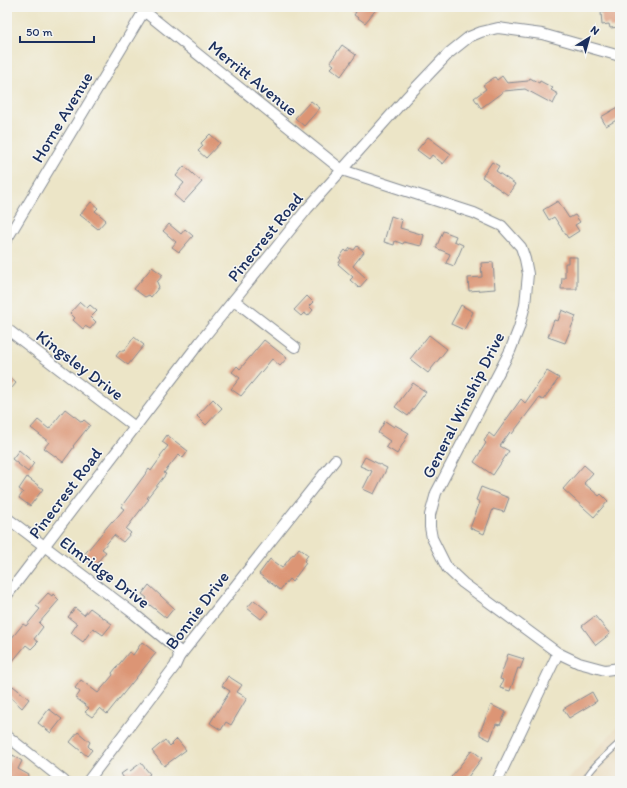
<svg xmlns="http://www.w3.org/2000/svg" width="627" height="788" viewBox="0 0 627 788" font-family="Itim,sans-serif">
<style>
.built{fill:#e9d9ba}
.building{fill:#dc9575}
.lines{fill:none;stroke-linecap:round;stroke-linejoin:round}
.service-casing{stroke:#848a92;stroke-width:7}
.minor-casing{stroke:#848a92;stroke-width:12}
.service{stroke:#fff;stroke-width:5}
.minor{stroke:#fff;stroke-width:10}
.labels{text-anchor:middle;stroke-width:3;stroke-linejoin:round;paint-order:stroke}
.street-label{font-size:17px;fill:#1b2f5e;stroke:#f6f6f2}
</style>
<rect width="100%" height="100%" fill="#f6f6f2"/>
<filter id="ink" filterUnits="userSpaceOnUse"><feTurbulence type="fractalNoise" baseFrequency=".025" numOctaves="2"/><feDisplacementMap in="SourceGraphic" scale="8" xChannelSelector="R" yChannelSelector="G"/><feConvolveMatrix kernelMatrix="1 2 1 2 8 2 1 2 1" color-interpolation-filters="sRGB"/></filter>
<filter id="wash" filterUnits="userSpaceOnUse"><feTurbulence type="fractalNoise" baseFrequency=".012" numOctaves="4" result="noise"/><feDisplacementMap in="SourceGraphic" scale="16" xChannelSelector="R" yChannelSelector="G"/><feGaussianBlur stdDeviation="0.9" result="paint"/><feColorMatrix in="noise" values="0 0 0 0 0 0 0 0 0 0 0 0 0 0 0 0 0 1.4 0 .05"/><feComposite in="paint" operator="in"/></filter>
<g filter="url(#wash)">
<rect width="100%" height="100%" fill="#ece5c7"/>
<path class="built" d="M620,724v57h-53z"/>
<g id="blocks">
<g class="building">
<path d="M350,7h28l-13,16 -11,-8 2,-3z"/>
<path d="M607,7h13v20l-10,1 -1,-4 -7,1 -1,-13 6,-1z"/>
<path d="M342,45l14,10 -15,21 -10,-8 3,-3 -4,-3z"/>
<path d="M502,76l5,7 21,-2 2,-3 9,5 1,-2 13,7 -2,2 7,4 -5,10 -28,-15 -21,2 -23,17 -7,-10 12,-9 -3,-4 12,-8 2,3z"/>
<path d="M311,101l9,7 -16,18 -9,-8z"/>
<path d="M620,106v12l-14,8 -5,-9z"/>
<path d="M210,134l10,9 -14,15 -8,-7 5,-5 -2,-3z"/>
<path d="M428,137l23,17 -8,10 -11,-9 -3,4 -12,-9z"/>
<path d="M492,162l7,4 -3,5 19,13 -7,11 -26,-18z"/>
<path d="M184,166l18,16 -19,21 -9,-8 10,-12 -8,-7z"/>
<path d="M558,201l11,17 6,-3 5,7 -5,3 4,6 -11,7 -14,-21 -5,3 -6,-10z"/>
<path d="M91,202l7,6 -3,3 11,9 -8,9 -18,-14z"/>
<path d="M391,216l11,4 -2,8 24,7 -3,11 -17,-4 -1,2 -8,-3 -1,4 -10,-3z"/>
<path d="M169,224l12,10 4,-5 8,7 -14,16 -7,-5 4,-5 -13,-11z"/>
<path d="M443,231l13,5 -2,5 9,4 -9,21 -8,-3 4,-9 -14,-6z"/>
<path d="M357,246l7,6 -11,14 14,13 -8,9 -9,-8 3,-3 -15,-13 3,-4 -2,-2 6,-8 2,2 3,-4 4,2z"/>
<path d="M568,257h9v32h-16l1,-11h3v-15h3z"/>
<path d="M493,262l2,27 -26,2 -1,-13 14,-1 -1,-14z"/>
<path d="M152,267l11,8 -6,7 2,5 -8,10 -2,-2 -4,2 -11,-8z"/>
<path d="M307,296l6,6 -4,4 4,4 -5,6 -4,-3 -3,3 -7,-6z"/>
<path d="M80,302l7,6 3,-3 7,6 -6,6 5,5 -6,7 -5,-3 -2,3 -10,-9 2,-2 -5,-5z"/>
<path d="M461,305l12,7 -9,18 -13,-6z"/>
<path d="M562,310l14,6 -11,27 -17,-6 6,-17 4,1z"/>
<path d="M429,335l18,14 -19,24 -18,-14z"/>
<path d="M134,337l10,8 -16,20 -12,-9 4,-5h4z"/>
<path d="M264,340l23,18 -7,8 -8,-7 -31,37 -10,-7 9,-11 -8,-6 5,-6 3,3z"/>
<path d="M547,371l12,7 -16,22 -4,-2 -27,36 -2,-2 -10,14 9,5 -16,24 -19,-13 12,-19 -2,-2 5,-8 5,4 27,-38 4,4z"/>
<path d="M7,375l9,8 -9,11z"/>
<path d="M413,383l13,9 -18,24 -13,-9z"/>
<path d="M213,399l9,9 -16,17 -9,-9z"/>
<path d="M65,409l17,13 2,-2 6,5 -17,21 1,1 -11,15 -19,-14 5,-6 -18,-14 7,-8 11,9z"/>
<path d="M385,421l9,6 1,-2 14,8 -12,21 -11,-7 4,-6 -12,-8z"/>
<path d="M167,435l21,16 -5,7 -4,-4 -15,19 2,1 -19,24 2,1 -23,30 5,4 -8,9 -9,-7 -12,14 4,3 -12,14 -11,-10 29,-35 1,1 11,-13 -3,-2 28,-38 2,2 10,-14 -1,-1 8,-10 -6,-4z"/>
<path d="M19,450l15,13 -6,9 -16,-13z"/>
<path d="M365,457l22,11 -13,26 -11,-5 9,-18 -12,-5z"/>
<path d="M584,465l9,8 -9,10 15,13 2,-2 7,7 -14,16 -31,-28z"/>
<path d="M27,477l16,12 -13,17 -11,-8 4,-6 -4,-3z"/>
<path d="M481,487l28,11 -5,14 -11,-3 -9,25 -14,-6 10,-26 -4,-2z"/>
<path d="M299,548l9,7 -4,6 2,2 -14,19 -3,-3 -9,11 -21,-16 11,-15 12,9 11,-14 1,1z"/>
<path d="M149,585l25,23 -8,10 -21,-17 2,-3 -5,-4z"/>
<path d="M48,593l4,3 1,-2 6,6 -20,23 4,4 -9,12 4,3 -7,7 -5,-4 -19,23v-24l16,-20 3,2 14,-17 -4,-3z"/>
<path d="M254,600l14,11 -7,8 -14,-11z"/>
<path d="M75,608l9,7 6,-7 22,16 -9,11 -10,-7 -10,14 -12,-9 6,-9 -9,-7z"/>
<path d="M595,616l15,18 -14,11 -14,-19z"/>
<path d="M142,642l14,11 -49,61 -7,-6 -8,9 -7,-5 4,-4 -13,-10 4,-6 -5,-4 6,-8 17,13 15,-18 -1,-2 17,-21 4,3z"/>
<path d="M508,654l16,5 -4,10 -2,-1 -8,23 -10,-3 3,-8 -3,-1z"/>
<path d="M228,676l14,9 -5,7 10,6 -16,27 -5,-3 -5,8 -11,-7 20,-32 -8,-5z"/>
<path d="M13,686l16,13 -7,9 -15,-14z"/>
<path d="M592,692l5,9 -28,17 -6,-9z"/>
<path d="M491,705l15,7 -6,13 -4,-1 -6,16 -10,-5v-3z"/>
<path d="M49,709l13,10 -11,14 -13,-10z"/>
<path d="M78,732l12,10 -2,4 4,4 -5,6 -17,-14z"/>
<path d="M177,739l9,11 -22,16 -12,-15 13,-11 5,6z"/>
<path d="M472,750l10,8 -17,23h-17z"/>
<path d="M13,755l9,6 -4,8 11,6 -3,6h-19v-16z"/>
<path d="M141,763l9,11 -9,7h-15l-5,-7 7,-5 2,2z"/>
</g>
</g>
</g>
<g filter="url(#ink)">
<use href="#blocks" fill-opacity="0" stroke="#848a92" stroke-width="1"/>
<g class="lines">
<g class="service-casing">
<path id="service" d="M585,781c3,-12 26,-30 35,-39"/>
</g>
<g class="minor-casing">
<g id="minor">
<path d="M7,239l137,-228 198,159 132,43 28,13 19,21 4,12 3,15 -3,31 -6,23 -9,23 -74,142 -6,22v12l2,11 15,30 16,15 95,70 21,10 26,7 15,-2"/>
<path d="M234,300l61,47"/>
<path d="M7,329l128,98"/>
<path d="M7,518l126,95 44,36 2,8"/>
<path d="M7,595l193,-253 107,-133 99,-111 43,-45 20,-16 12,-5 17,-4 44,6 78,22"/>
<path d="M7,736l57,45"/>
<path d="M88,781l87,-115 4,-9 156,-197"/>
<path d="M497,781l61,-128"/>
</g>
</g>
<use href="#service" class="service"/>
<use href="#minor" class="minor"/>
</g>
</g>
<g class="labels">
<g class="street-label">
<text transform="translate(253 78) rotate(39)" y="6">Merritt Avenue</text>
<text transform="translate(62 117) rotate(-59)" y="6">Horne Avenue</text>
<text transform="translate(265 237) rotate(-51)" y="6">Pinecrest Road</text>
<text transform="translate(80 365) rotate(37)" y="6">Kingsley Drive</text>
<text transform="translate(463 405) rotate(-63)" y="6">General Winship Drive</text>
<text transform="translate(65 493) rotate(-53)" y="6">Pinecrest Road</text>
<text transform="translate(105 572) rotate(37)" y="6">Elmridge Drive</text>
<text transform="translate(197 610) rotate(-53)" y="6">Bonnie Drive</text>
</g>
</g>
<rect width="627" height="788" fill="none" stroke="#f6f6f2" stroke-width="24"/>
<g transform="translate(589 38) rotate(37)" stroke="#f6f6f2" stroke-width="3" paint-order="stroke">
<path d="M0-3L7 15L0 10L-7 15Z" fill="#1b2f5e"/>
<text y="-6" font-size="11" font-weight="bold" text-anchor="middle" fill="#1b2f5e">N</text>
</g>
<path d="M20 36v6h74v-6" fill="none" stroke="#1b2f5e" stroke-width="2"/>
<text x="26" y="36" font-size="12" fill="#1b2f5e" stroke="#f6f6f2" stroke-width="3" paint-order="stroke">50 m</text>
</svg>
